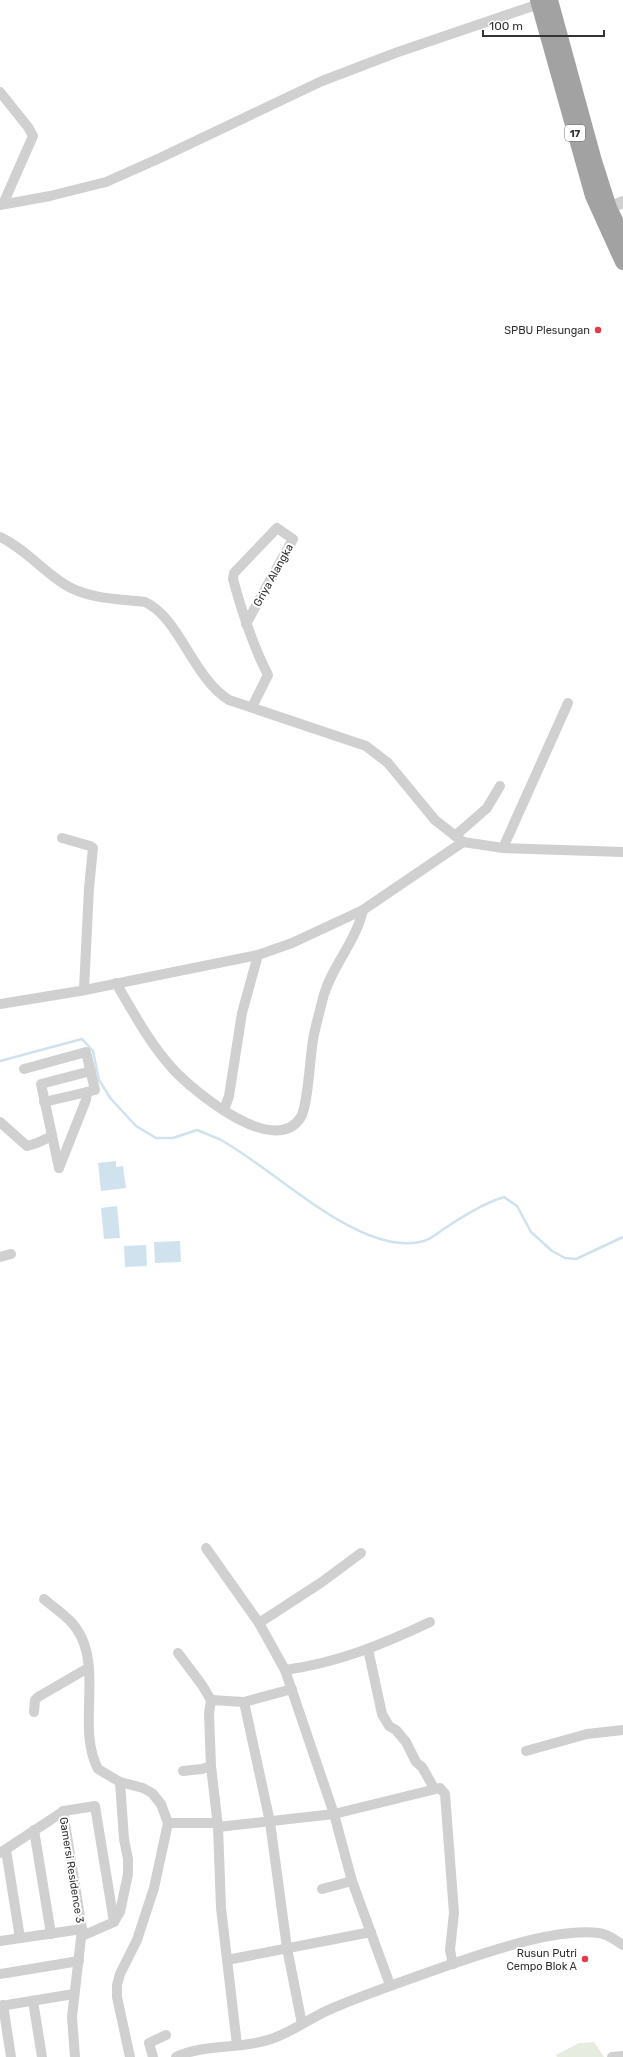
<svg xmlns="http://www.w3.org/2000/svg" width="623" height="2057" viewBox="0 0 623 2057" font-family="Rubik,sans-serif">
<style>
.green{fill:#e6ecdf}
.water{fill:#cfe2ee}
.lines{fill:none;stroke-linecap:round;stroke-linejoin:round}
.stream{stroke:#cfe2ee;stroke-width:2.5}
.minor{stroke:#d0d0d0;stroke-width:10}
.tertiary{stroke:#d0d0d0;stroke-width:12}
.trunk{stroke:#a2a2a2;stroke-width:16}
.poi-dot{fill:#e63946;stroke:#fff;stroke-width:1.5}
.labels{text-anchor:middle;stroke-width:4;stroke-linejoin:round;paint-order:stroke}
.shield{fill:#fff;stroke:#707070;stroke-width:1}
.shield-label{font-size:10px;font-weight:bold;fill:#333}
.poi-label{font-size:11px;fill:#333;stroke:#fff;text-anchor:end}
.street-label{font-size:11px;fill:#333;stroke:#fff}
</style>
<rect width="100%" height="100%" fill="#fff"/>
<path class="green" d="M594,2042l10,15h-47l-1,-2 23,-12z"/>
<g class="water">
<path d="M116,1161v6l7,-1 3,22 -25,3 -3,-28z"/>
<path d="M117,1206l3,32 -16,1 -3,-31z"/>
<path d="M180,1241l1,21 -26,1 -1,-21z"/>
<path d="M146,1245l1,21 -22,1 -1,-21z"/>
</g>
<g class="lines">
<path class="stream" d="M0,1061l82,-22 11,12 6,29 12,19 25,27 20,12h17l24,-8c7,3 15,6 22,9 54,28 142,120 205,102 7,-2 15,-9 21,-13 19,-12 37,-24 59,-31l13,9 14,26 21,19 13,7 11,1 47,-22"/>
<g class="minor">
<path d="M0,92l28,35 5,9 -30,68"/>
<path d="M0,205l50,-9 56,-14 54,-24 162,-77 76,-29 141,-48"/>
<path d="M0,537c24,11 42,33 64,47 23,15 54,15 81,18 34,15 48,76 84,98l137,46 22,17 47,57 28,22 40,6 120,4"/>
<path d="M246,624l47,-85 -16,-11 -43,45 -1,6c9,33 19,65 35,96l-16,32"/>
<path d="M455,836l32,-28 13,-22"/>
<path d="M62,838l28,8 3,2 -4,40 -5,101"/>
<path d="M503,848l65,-145"/>
<path d="M116,983c17,29 34,61 57,86 20,22 102,90 128,48 7,-12 9,-60 12,-77 2,-13 7,-29 10,-42 8,-31 33,-56 40,-88"/>
<path d="M0,1004l80,-13 178,-36 34,-12 71,-33 100,-68"/>
<path d="M24,1069l62,-17 9,38 -8,2"/>
<path d="M44,1102l43,-10 -1,8 -27,68"/>
<path d="M224,1110l5,-14 13,-83 16,-58"/>
<path d="M0,1122l27,24 10,-3 15,-7"/>
<path d="M59,1168l-18,-84 50,-13"/>
<path d="M0,1257l11,-3"/>
<path d="M206,1548l53,75 26,47 49,144 18,67 38,104"/>
<path d="M44,1599c10,9 25,18 32,29 28,39 0,99 22,141l22,13 23,6 9,5 9,11 7,19 -14,65 -17,52 -17,34 -3,11v12l13,60"/>
<path d="M259,1623l63,-41 39,-29"/>
<path d="M368,1649l14,65 7,12 7,4 10,12 10,20 6,5 12,21"/>
<path d="M178,1653l24,32 9,15"/>
<path d="M285,1670c52,-7 99,-26 145,-48"/>
<path d="M244,1702l26,120 17,126 15,76"/>
<path d="M34,1712l1,-12 3,-3 50,-29"/>
<path d="M526,1751l61,-17 36,-4"/>
<path d="M183,1771l19,-2 9,-3"/>
<path d="M63,1811l19,118 -10,88 3,40"/>
<path d="M168,1823h50"/>
<path d="M218,1827l116,-13 106,-26 5,6 9,119 -4,37 3,14"/>
<path d="M34,1830l17,104"/>
<path d="M6,1850l14,88"/>
<path d="M0,1853l64,-42 31,-5 19,116"/>
<path d="M322,1889l30,-8"/>
<path d="M82,1936l32,-14 6,-10 8,-38v-15l-4,-20 -4,-57"/>
<path d="M0,1941l82,-12"/>
<path d="M227,1960l144,-28"/>
<path d="M0,1974l79,-13"/>
<path d="M33,2001l9,56"/>
<path d="M3,2005l8,52"/>
<path d="M0,2006l74,-12"/>
<path d="M237,2045l-16,-137 -3,-81 -7,-61 -2,-52 2,-14 33,2 48,-13"/>
<path d="M153,2057l-4,-14 17,-8"/>
<path d="M176,2057c30,-14 64,-7 95,-18 22,-7 40,-22 62,-31 38,-16 77,-29 116,-43 42,-14 106,-37 150,-32 9,1 16,7 24,12"/>
<path d="M612,2057l11,-1"/>
</g>
<path class="tertiary" d="M609,208l14,-6"/>
<g class="trunk">
<path d="M538,0l55,196 30,66"/>
<path d="M550,0l44,161 15,47 14,29"/>
</g>
</g>
<g class="poi-dot">
<circle cx="598" cy="330" r="4"/>
<circle cx="585" cy="1959" r="4"/>
</g>
<g class="labels">
<rect class="shield" x="565" y="125" width="20" height="16" rx="3"/>
<g class="shield-label">
<text x="575" y="137">17</text>
</g>
<g class="poi-label">
<text x="590" y="334">SPBU Plesungan</text>
<text x="577" y="1957">Rusun Putri<tspan x="577" dy="13">Cempo Blok A</tspan></text>
</g>
<g class="street-label">
<text transform="translate(273 575) rotate(-61)" y="4">Griya Alangka</text>
<text transform="translate(72 1870) rotate(81)" y="4">Gamersi Residence 3</text>
</g>
</g>
<path d="M483 30v6h121v-6" fill="none" stroke="#333333" stroke-width="2"/>
<text x="489" y="30" font-size="12" fill="#333333" stroke="#ffffff" stroke-width="3" paint-order="stroke">100 m</text>
</svg>
